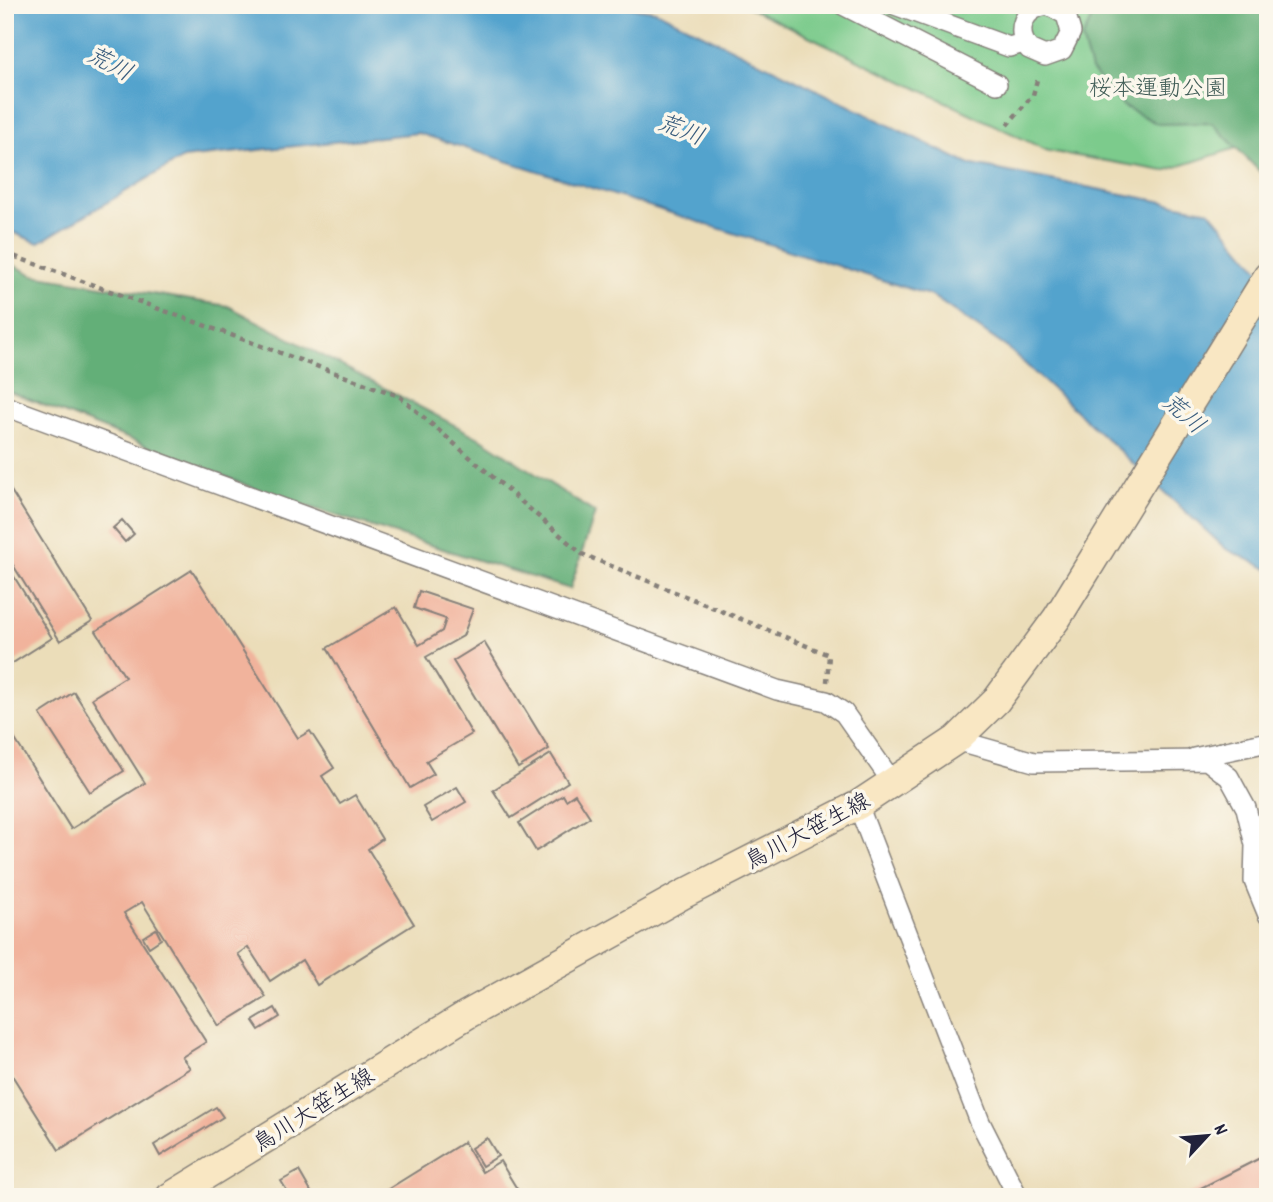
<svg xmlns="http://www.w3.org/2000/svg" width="1273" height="1202" viewBox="0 0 1273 1202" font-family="Dekko,'Klee One',sans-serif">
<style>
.green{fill:#7bcb8c;stroke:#4e7664;stroke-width:2}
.forest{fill:#64af78;stroke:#43685a;stroke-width:2}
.water{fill:#52a3cd;stroke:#3a6284;stroke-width:2}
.building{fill:#f1b39c}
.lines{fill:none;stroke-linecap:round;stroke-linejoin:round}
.street-casing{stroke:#86807a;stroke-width:22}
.secondary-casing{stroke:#86807a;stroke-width:31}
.path{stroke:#86807a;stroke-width:4.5;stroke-dasharray:5 5;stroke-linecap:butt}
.street{stroke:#fff;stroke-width:19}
.secondary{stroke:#f9e7c3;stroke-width:28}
.labels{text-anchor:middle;stroke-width:7;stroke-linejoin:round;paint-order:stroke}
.park-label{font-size:23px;fill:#415d57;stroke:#fbf7ec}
.street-label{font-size:23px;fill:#22223b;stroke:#fbf7ec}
.water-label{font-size:24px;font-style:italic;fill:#385c7d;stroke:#fbf7ec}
</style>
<rect width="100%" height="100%" fill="#fbf7ec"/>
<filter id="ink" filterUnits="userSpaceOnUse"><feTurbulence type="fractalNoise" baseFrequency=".0143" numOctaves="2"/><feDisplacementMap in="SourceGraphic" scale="14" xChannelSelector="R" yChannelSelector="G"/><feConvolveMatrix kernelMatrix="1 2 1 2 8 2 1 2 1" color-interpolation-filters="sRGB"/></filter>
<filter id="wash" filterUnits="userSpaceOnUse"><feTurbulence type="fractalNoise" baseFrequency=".00686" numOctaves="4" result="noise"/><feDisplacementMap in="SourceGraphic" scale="28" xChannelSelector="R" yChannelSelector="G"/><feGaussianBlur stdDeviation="1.57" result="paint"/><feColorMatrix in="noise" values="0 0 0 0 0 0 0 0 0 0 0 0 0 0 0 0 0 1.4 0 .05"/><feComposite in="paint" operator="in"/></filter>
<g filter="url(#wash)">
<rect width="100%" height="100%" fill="#ebddb9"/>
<path class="green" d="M744,5h524v133l-104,33 -116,-20z"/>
<g class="forest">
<path d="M1098,5h170v175l-56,-57 -54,1 -35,-18 -32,-36 -9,-31z"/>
<path d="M5,261l28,14 195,31 257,135 110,72 -25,76 -296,-93 -269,-106z"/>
</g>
<path class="water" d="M5,5h605l46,6 312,153 242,47 58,69v289l-42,-20 -217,-200 -77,-53 -514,-163 -235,25 -145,85 -33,-14z"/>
<g id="blocks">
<g class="building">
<path d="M5,481l87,140 -32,20 -55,-89z"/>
<path d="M122,520l12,14 -9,8 -12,-14z"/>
<path d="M5,562l47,76 -44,28 -3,-5z"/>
<path d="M192,570l106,168 12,-7 24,37 -12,8 18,28 15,-9 27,44 -14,10 46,75 -97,61 -15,-25 -32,21 -22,-34 -10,7 28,43 -47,29 -77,-124 -18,11 82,129 -24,15 8,11 -131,82 -54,-86v-328l6,-3 60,96 74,-46 -53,-85 33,-21 -29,-46z"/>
<path d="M419,591l54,18 -10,27 -37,21 46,77 -46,27 8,13 -24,14 -83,-140 69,-41 23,38 23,-14 4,-12 -32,-11z"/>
<path d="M484,642l65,107 -31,19 -65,-107z"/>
<path d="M74,692l50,79 -34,21 -50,-78z"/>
<path d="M551,754l17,28 -57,36 -18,-28z"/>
<path d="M457,787l9,15 -34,20 -9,-15z"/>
<path d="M575,794l15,23 -54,34 -17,-28 44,-28 3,5z"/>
<path d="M156,929l5,10 -12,8 -6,-10z"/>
<path d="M275,1008l5,9 -21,13 -6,-9z"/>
<path d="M216,1107l7,10 -63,39 -6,-11z"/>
<path d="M487,1138l11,18 -16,10 -11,-18z"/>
<path d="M464,1142l18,30 18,-11 22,36h-134l-3,-6z"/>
<path d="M1268,1154v43h-85z"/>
<path d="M299,1171l15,26h-23l-10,-16z"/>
</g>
</g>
</g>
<g filter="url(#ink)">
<use href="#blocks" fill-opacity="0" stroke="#86807a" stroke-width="2"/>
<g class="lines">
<g class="street-casing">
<g id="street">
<path d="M843,5l154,79"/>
<path d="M895,5l114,42 15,-4"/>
<path d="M1047,5c-23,3 -33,25 -18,44l16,7 17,-6 9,-18 -5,-17 -18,-10"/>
<path d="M5,406l772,284 49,11 18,12 49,70"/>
<path d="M956,740l78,22 173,-2 22,17 17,31 9,37 -1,36 14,34"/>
<path d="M1194,758l74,-16"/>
<path d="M858,805l122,317 38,75"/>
</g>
</g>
<g class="secondary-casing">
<path id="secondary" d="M170,1197l298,-183 216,-120 174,-89 98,-65 40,-39 61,-83 211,-342"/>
</g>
<g class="path">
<path d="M999,5l9,4"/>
<path d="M1007,125l26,-30 5,-19"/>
<path d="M5,253l394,143 183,158 247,101 -2,27"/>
</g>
<use href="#street" class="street"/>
<use href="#secondary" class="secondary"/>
</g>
</g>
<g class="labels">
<g class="park-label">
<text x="1158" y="95">桜本運動公園</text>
</g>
<g class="street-label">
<text transform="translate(807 830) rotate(-28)" y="8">鳥川大笹生線</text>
<text transform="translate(313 1109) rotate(-32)" y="8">鳥川大笹生線</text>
</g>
<g class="water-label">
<text transform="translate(110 63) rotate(28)" y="8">荒川</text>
<text transform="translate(681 129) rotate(21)" y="8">荒川</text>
<text transform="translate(1184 413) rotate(41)" y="8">荒川</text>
</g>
</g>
<rect width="1273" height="1202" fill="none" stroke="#fbf7ec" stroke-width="28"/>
<g transform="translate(1207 1136) rotate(64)" stroke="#fbf7ec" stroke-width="5" paint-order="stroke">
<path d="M0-5L12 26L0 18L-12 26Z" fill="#22223b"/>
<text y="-10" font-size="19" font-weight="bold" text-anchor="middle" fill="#22223b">N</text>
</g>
</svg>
